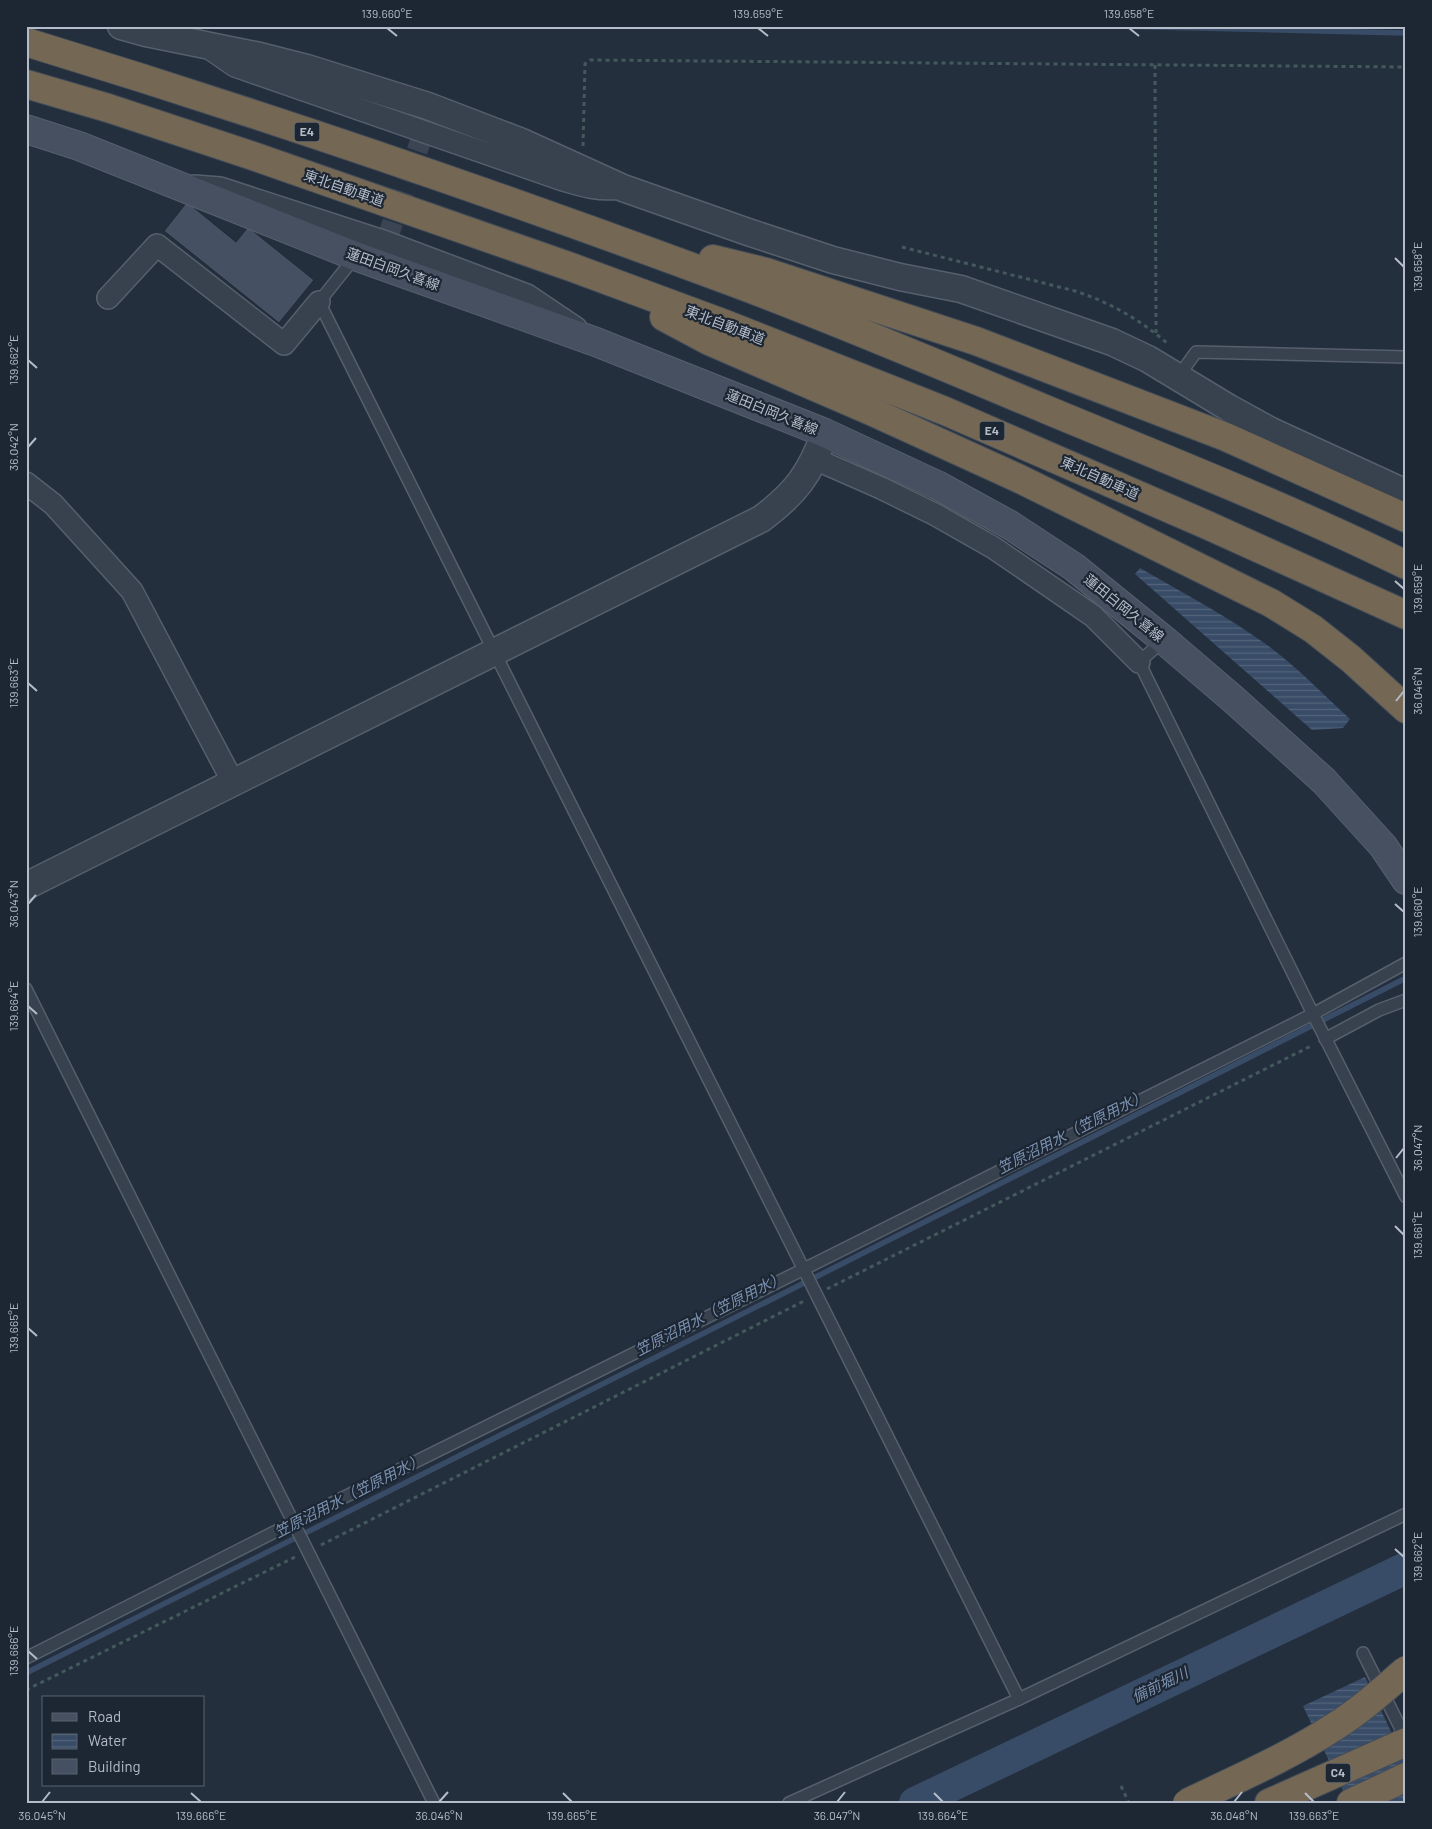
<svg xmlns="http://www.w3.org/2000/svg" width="1432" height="1829" viewBox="0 0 1432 1829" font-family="Barlow,'Noto Sans JP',sans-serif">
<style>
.water{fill:url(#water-rules)}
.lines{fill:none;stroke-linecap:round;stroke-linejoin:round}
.stream{stroke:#394c67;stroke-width:5.5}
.river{stroke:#394c67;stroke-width:32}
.building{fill:#455162;stroke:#1f2835}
.minor-tunnel{stroke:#3a4453;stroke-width:21;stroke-dasharray:21 11;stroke-linecap:butt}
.service-casing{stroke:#565f6c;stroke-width:14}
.minor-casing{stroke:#565f6c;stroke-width:24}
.tertiary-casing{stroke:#565f6c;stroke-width:29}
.secondary-casing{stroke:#565f6c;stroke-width:30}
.motorway-casing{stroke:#434c59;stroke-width:30}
.path{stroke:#44595c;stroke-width:3;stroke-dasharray:4 4;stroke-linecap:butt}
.service{stroke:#38414e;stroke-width:11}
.minor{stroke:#38414e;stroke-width:21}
.tertiary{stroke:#38414e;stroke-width:26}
.secondary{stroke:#465061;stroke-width:28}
.motorway{stroke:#746855;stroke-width:28}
.motorway-bridge-casing{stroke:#434c59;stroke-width:30;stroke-linecap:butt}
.motorway-bridge{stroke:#746855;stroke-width:28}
.ticks{fill:none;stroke:#b4bcc9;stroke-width:2}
.labels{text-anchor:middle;stroke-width:4.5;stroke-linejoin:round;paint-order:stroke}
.shield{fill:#1d2633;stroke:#878f9c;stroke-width:1}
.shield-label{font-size:12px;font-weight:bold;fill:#b4bcc9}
.street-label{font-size:14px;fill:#b4bcc9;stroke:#1d2633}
.water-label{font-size:15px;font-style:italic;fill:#7c92b1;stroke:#1d2633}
.neatline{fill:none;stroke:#b4bcc9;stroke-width:2}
.ticks-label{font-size:12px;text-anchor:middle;fill:#b4bcc9}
</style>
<defs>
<pattern id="water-rules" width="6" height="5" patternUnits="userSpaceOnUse" patternTransform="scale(1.25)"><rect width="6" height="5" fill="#394c67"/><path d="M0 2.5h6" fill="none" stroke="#53647b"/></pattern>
</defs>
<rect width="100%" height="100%" fill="#242f3e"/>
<g class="water">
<path d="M1140,568c43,25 87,48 127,77 30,22 56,49 83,74l-7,9 -31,2 -177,-156z"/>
<path d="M1365,1677l41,86v40h-57l-46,-97z"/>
</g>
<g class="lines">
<g class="stream">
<path d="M1116,26l290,7"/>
<path d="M26,1673l774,-388 606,-307"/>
</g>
<path class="river" d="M915,1803l491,-235"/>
</g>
<path class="building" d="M187,202l49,40 12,-15 66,53 -35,43 -115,-92z"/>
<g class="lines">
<path class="minor-tunnel" d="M386,242l38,-111"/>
<g class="service-casing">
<g id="service">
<path d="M355,257l-36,45 700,1397"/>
<path d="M1178,377l18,-25 210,5"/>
<path d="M1164,640l-25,22 174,352 93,183"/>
<path d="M26,989l408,814"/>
<path d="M1325,1039l54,-29 27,-10"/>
<path d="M1363,1653l43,86"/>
<path d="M26,1658l268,-136 510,-253 509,-255 93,-51"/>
<path d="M789,1803l230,-104 387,-185"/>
</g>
</g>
<g class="minor-casing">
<g id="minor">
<path d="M209,48l26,18 328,114c20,6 36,11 57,8"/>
<path d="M194,186l26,2 166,54 141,53 49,33"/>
<path d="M108,298l49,-53 127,99 35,-42"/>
<path d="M815,459l66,29 55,27 58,33 99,68 46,46"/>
<path d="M26,483l27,21 79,87 102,193"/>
</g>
</g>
<g class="tertiary-casing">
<g id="tertiary">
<path d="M121,26l25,7 114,23 47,12 121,38 94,36 101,46 125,44 85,28 67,17 61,12 151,53 36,17 81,49 42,23 135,62"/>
<path d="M26,886l735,-367c35,-26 49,-45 64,-86"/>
</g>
</g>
<g class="secondary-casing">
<path id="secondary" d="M26,129l53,17 276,110 241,86 229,91 112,52 73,40 64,42 90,73 69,59 91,82 59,65 23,34"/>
</g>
<g class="motorway-casing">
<g id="motorway">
<path d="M26,42c239,73 476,154 709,241 105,39 207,83 310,126 120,50 243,98 361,156"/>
<path d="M26,84l82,24 145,48 318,111 154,57 220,87 262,114 199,90"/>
<path d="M713,259l53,13 210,69 250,96 180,81"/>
<path d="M664,317l45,24 164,71 147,67 251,124 42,26 38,30 55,50"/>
<path d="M1269,1803l137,-61"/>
<path d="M1351,1803l55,-26"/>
</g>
</g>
<g class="path">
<path d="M1155,65l1,270"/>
<path d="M583,146l2,-82 5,-4 816,7"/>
<path d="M902,247l173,44c34,11 64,28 92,52"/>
<path d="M827,1289l486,-244"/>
<path d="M321,1545l483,-244"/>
<path d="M26,1690l269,-133"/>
<path d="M1121,1786l8,17"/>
</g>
<use href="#service" class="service"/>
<use href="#minor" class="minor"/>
<use href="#tertiary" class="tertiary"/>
<use href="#secondary" class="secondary"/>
<use href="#motorway" class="motorway"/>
<g class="motorway-bridge-casing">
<path id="motorway-bridge" d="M1187,1803c50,-24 101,-46 147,-76 26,-16 49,-37 72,-57"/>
</g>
<use href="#motorway-bridge" class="motorway-bridge"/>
</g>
<path class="ticks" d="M387,28l10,8M758,28l10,8M1129,28l10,8M1395,258l9,9M28,360l9,8M28,447l8,-9M1395,581l9,8M28,683l9,8M1396,701l8,-10M28,904l8,-9M1395,904l9,8M28,1006l9,8M1396,1158l8,-10M1395,1226l9,9M28,1328l9,8M1395,1549l9,8M28,1651l9,8M191,1793l10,9M563,1793l9,9M934,1793l9,9M1305,1793l9,9M42,1802l8,-10M439,1802l9,-10M837,1802l8,-10M1234,1802l8,-10"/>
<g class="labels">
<g class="shield">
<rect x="294.5" y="122.5" width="25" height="19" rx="4"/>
<rect x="979.5" y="421.5" width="25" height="19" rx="4"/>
<rect x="1325.5" y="1763.5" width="25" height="19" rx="4"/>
</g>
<g class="shield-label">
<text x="307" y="136">E4</text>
<text x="992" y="435">E4</text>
<text x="1338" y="1777">C4</text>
</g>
<g class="street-label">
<text transform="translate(344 188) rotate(19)" y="5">東北自動車道</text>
<text transform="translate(393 269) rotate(20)" y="5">蓮田白岡久喜線</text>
<text transform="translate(725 325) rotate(21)" y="5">東北自動車道</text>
<text transform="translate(772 412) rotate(22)" y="5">蓮田白岡久喜線</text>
<text transform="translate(1100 478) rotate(24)" y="5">東北自動車道</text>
<text transform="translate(1124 608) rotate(39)" y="5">蓮田白岡久喜線</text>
</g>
<g class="water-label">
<text transform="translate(1072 1132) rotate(-27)" y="5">笠原沼用水（笠原用水）</text>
<text transform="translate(710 1314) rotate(-27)" y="5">笠原沼用水（笠原用水）</text>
<text transform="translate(349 1496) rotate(-27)" y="5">笠原沼用水（笠原用水）</text>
<text transform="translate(1160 1685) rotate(-26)" y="5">備前堀川</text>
</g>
</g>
<rect width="1432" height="1829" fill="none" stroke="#1d2633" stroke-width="55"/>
<rect x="42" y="1696" width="162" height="90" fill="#1d2633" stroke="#59626f"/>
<rect x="52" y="1713" width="25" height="8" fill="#465061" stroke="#59626f"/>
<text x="88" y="1722" font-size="15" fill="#b4bcc9">Road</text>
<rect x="52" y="1734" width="25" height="15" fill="url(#water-rules)" stroke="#59626f"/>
<text x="88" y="1746" font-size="15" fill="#b4bcc9">Water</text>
<rect x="52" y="1759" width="25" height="15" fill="#455162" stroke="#59626f"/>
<text x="88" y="1772" font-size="15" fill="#b4bcc9">Building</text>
<rect x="28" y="28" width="1376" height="1774" class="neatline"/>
<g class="ticks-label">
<text x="387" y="18">139.660°E</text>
<text x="758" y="18">139.659°E</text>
<text x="1129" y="18">139.658°E</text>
<text transform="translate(1418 267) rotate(-90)" y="4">139.658°E</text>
<text transform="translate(14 360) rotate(-90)" y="4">139.662°E</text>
<text transform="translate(14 447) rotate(-90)" y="4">36.042°N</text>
<text transform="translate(1418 589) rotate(-90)" y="4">139.659°E</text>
<text transform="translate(14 683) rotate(-90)" y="4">139.663°E</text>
<text transform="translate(1418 691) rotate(-90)" y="4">36.046°N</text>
<text transform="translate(14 904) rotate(-90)" y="4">36.043°N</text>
<text transform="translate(1418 912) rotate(-90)" y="4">139.660°E</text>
<text transform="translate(14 1006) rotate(-90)" y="4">139.664°E</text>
<text transform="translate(1418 1148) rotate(-90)" y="4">36.047°N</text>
<text transform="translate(1418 1235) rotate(-90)" y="4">139.661°E</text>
<text transform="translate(14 1328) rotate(-90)" y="4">139.665°E</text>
<text transform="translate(1418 1557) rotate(-90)" y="4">139.662°E</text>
<text transform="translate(14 1651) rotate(-90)" y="4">139.666°E</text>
<text x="42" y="1820">36.045°N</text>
<text x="201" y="1820">139.666°E</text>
<text x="439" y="1820">36.046°N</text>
<text x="572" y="1820">139.665°E</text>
<text x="837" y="1820">36.047°N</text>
<text x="943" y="1820">139.664°E</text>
<text x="1234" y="1820">36.048°N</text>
<text x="1314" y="1820">139.663°E</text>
</g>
</svg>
